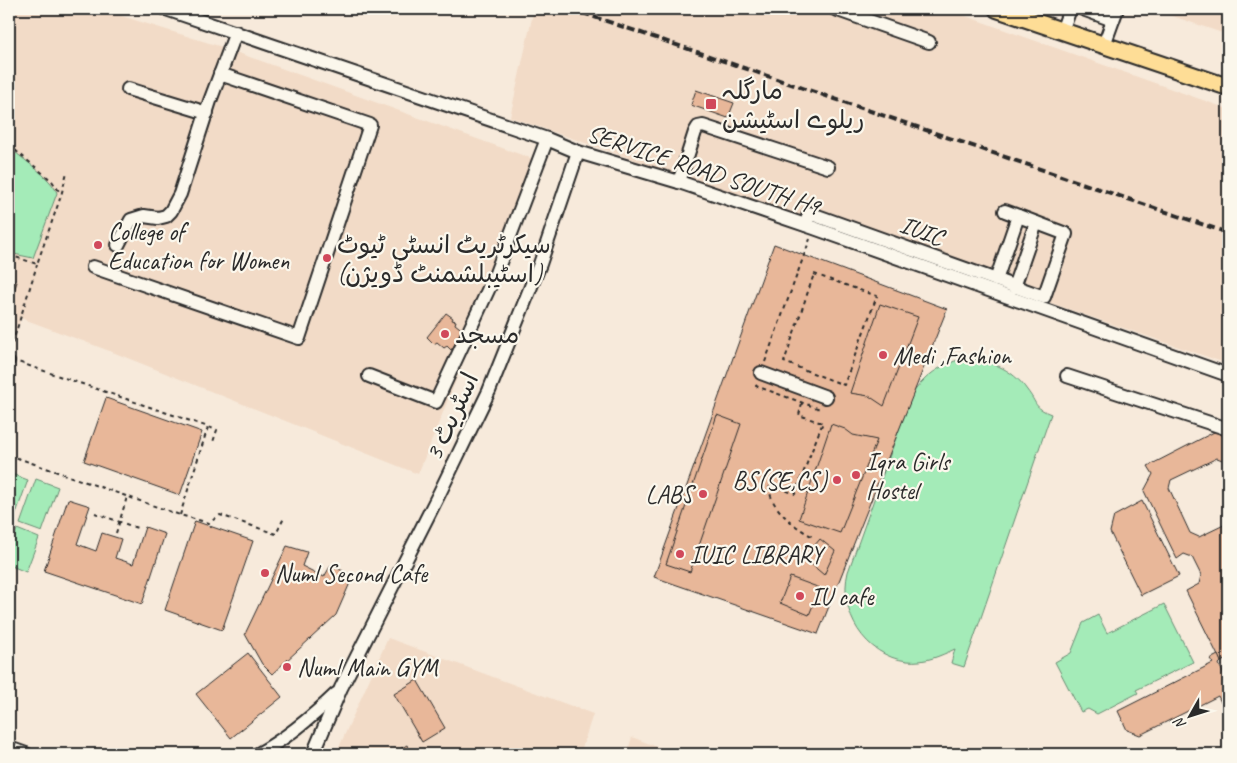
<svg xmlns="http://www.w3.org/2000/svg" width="1237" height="763" viewBox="0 0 1237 763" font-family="Caveat,'Playpen Sans Arabic',sans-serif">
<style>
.built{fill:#f2dbc7}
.green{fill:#a4ebb8;stroke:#688b72}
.building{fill:#e8b799;stroke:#2b2b2b}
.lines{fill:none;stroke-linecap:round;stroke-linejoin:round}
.minor-casing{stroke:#2b2b2b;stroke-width:16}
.major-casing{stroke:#2b2b2b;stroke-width:20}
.path{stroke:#2b2b2b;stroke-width:2;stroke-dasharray:4 4;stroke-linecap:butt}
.minor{stroke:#fbf7ec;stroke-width:12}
.major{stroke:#fedd96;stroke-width:16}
.rail{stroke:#2b2b2b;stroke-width:4;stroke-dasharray:8 4;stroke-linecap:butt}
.poi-dot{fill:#d1495b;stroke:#fbf7ec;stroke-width:2}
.labels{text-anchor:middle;stroke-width:4.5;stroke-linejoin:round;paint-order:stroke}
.poi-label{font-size:25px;fill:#2b2b2b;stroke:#fbf7ec;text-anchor:start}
.street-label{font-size:25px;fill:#2b2b2b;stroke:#fbf7ec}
</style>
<rect width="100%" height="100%" fill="#f7eadb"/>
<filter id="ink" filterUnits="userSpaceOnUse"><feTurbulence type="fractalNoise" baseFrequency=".02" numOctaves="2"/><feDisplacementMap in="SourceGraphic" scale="10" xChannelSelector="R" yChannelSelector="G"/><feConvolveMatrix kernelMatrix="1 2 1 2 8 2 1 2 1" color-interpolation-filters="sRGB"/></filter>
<g filter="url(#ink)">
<g class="built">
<path d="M9,9h90l123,38 322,116 -126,311 -303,-121 -94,-35 -9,28 -3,-1z"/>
<path d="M534,9h412l282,100v255l-718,-247z"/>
<path d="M1152,9h76v26z"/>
<path d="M388,638l205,76 -13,40h-244z"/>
<path d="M632,737l43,17h-48z"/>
</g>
<g class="green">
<path d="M9,147c12,11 43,31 48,46l-24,65 -24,-5z"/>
<path d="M962,359c25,-1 51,10 65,31 11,14 6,17 24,24l-87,253 -13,-4 4,-14c-15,7 -30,14 -48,12 -42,-5 -69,-49 -59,-89l63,-176c12,-19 30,-32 51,-37z"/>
<path d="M9,473l19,7 -19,53z"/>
<path d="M36,479l22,8 -16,45 -22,-8z"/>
<path d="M17,529l22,9 -13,34 -17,-7v-15z"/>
<path d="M1164,604l29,58 -57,28 2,3 -41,21 -9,-5 -7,3 -26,-50 16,-9 12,-30 15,-8 9,18z"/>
</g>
<g class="building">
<path d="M696,90l38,13 -6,15 -37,-13z"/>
<path d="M774,244l173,65 -129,325 -164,-57z"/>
<path d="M9,279l8,3 -8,24z"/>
<path d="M880,304l38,13 -34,89 -15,-10 -19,-3z"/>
<path d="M446,313l7,5 -1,2 4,1 -1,3 9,7 -13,19 -4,-4 -3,2 -7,-6 -3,2 -7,-7z"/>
<path d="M106,398l96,34 -22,63 -96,-34z"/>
<path d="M717,415l24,9 -51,148 -24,-8z"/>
<path d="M831,424l14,5 8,6 24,5 -37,93 -41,-14z"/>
<path d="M1220,429l3,8 5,2v28l-3,-6 -8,-3 -46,22 -2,8 21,45 9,4 29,-14v135l-7,4 -35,-71 13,-7 2,-9 -9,-18 -8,-3 -7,5 -33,-68 9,-17 -5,-8z"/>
<path d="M68,499l22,7 -13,38 19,7 6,-18 19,6 -6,19 18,6 12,-37 20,7 -23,70 -98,-33z"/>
<path d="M1142,501l37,75 -38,19 -31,-63 4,-16z"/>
<path d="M195,521l58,20 -31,89 -57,-20z"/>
<path d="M820,539l15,12 -11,24 -20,-17z"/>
<path d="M287,546l20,6 -5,14 22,11 7,-12 22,11 -17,39 -64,59 -10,-10 -17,-30z"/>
<path d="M790,577l30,11 -11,27 -29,-12z"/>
<path d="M248,653l34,44 -51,41 -35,-44z"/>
<path d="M1218,655l3,7 -2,2 9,20v28l-2,1 -8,-17 -78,39 -13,-5 -9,-19 95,-48 -3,-4z"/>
<path d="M417,680l28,48 -23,14 -28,-48z"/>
<path d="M407,745l5,9h-21z"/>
</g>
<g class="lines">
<g class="minor-casing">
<g id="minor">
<path d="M166,9l381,130 31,13 101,30 135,46 414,147"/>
<path d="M835,9l94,33"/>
<path d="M1083,9l30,11"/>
<path d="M1062,31l8,-22"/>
<path d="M1104,45l13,-36"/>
<path d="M128,89l79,24"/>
<path d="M679,182l16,-50 3,-5 5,-1 125,41"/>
<path d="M806,225l3,-12 235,84 22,-63 -61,-23"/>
<path d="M118,245l13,-25 13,-4 14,2 8,-2 5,-5 9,-17 30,-93 26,-69"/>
<path d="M93,267l206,71 71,-213 -150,-51"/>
<path d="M996,280l22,-64"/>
<path d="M1014,287l22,-64"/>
<path d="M761,373l65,24"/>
<path d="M369,376l67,26 60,-129 51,-134"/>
<path d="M1067,376l161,53"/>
<path d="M9,748l17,6"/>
<path d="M258,754c29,-16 54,-37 78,-60"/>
<path d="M313,754l28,-66 99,-196 49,-101 51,-127 38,-112"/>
</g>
</g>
<g class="major-casing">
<path id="major" d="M997,9l231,78"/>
</g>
<g class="path">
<path d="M9,145l43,36 9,13"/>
<path d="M9,255l28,9 24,-68 6,-24"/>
<path d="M814,274l63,22 -33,89 -60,-23z"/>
<path d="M10,351l5,10 202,69 -4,12"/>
<path d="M10,351l27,-86"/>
<path d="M765,362l45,-123"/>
<path d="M9,380l6,-19"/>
<path d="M757,385l-1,1 64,23"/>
<path d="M802,403l-3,12 20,7h4l-28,72 -25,-10c-4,22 26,44 43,53"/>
<path d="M9,455l171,60 29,8 11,-8 56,19 8,-16"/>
<path d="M95,513l42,15"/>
<path d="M180,515l28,-88"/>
<path d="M116,533l11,-36"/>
</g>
<use href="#minor" class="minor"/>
<use href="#major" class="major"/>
<path class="rail" d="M571,9l657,224"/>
</g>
</g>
<g class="poi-dot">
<rect x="705" y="98" width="12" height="12" rx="2.5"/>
<circle cx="98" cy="245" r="5"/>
<circle cx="327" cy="258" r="5"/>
<circle cx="445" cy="334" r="5"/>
<circle cx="883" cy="355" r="5"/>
<circle cx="856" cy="475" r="5"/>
<circle cx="837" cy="480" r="5"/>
<circle cx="703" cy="494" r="5"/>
<circle cx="680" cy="554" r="5"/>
<circle cx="265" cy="573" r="5"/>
<circle cx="800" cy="596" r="5"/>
<circle cx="287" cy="667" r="5"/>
</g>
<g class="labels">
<g class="poi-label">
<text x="722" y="99">مارگلہ<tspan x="722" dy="29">ریلوے اسٹیشن</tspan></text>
<text x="108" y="240">College of<tspan x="108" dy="29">Education for Women</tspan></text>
<text x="337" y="253">سیکرٹریٹ انسٹی ٹیوٹ<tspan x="337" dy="29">(اسٹیبلشمنٹ ڈویژن)</tspan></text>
<text x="455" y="343">مسجد</text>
<text x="893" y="364">Medi ,Fashion</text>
<text x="866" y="470">Iqra Girls<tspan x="866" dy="29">Hostel</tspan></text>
<text x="827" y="489" text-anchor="end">BS(SE,CS)</text>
<text x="693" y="503" text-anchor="end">LABS</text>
<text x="690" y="563">IUIC LIBRARY</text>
<text x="275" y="582">Numl Second Cafe</text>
<text x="810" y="605">IU cafe</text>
<text x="297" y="676">Numl Main GYM</text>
</g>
<g class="street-label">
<text transform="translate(704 169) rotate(18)" y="9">SERVICE ROAD SOUTH H9</text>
<text transform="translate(922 230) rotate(20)" y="9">IUIC</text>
<text transform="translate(451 416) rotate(-65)" y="9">اسٹریٹ 3</text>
</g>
</g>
<rect width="1237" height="763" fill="none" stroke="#fbf7ec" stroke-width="30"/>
<rect x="15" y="15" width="1207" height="733" fill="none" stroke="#2b2b2b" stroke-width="2" filter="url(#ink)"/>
<g transform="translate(1190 716) rotate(231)" stroke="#fbf7ec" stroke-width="4" paint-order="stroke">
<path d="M0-4L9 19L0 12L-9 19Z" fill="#2b2b2b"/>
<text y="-8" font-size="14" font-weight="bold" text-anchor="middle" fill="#2b2b2b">N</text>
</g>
</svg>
